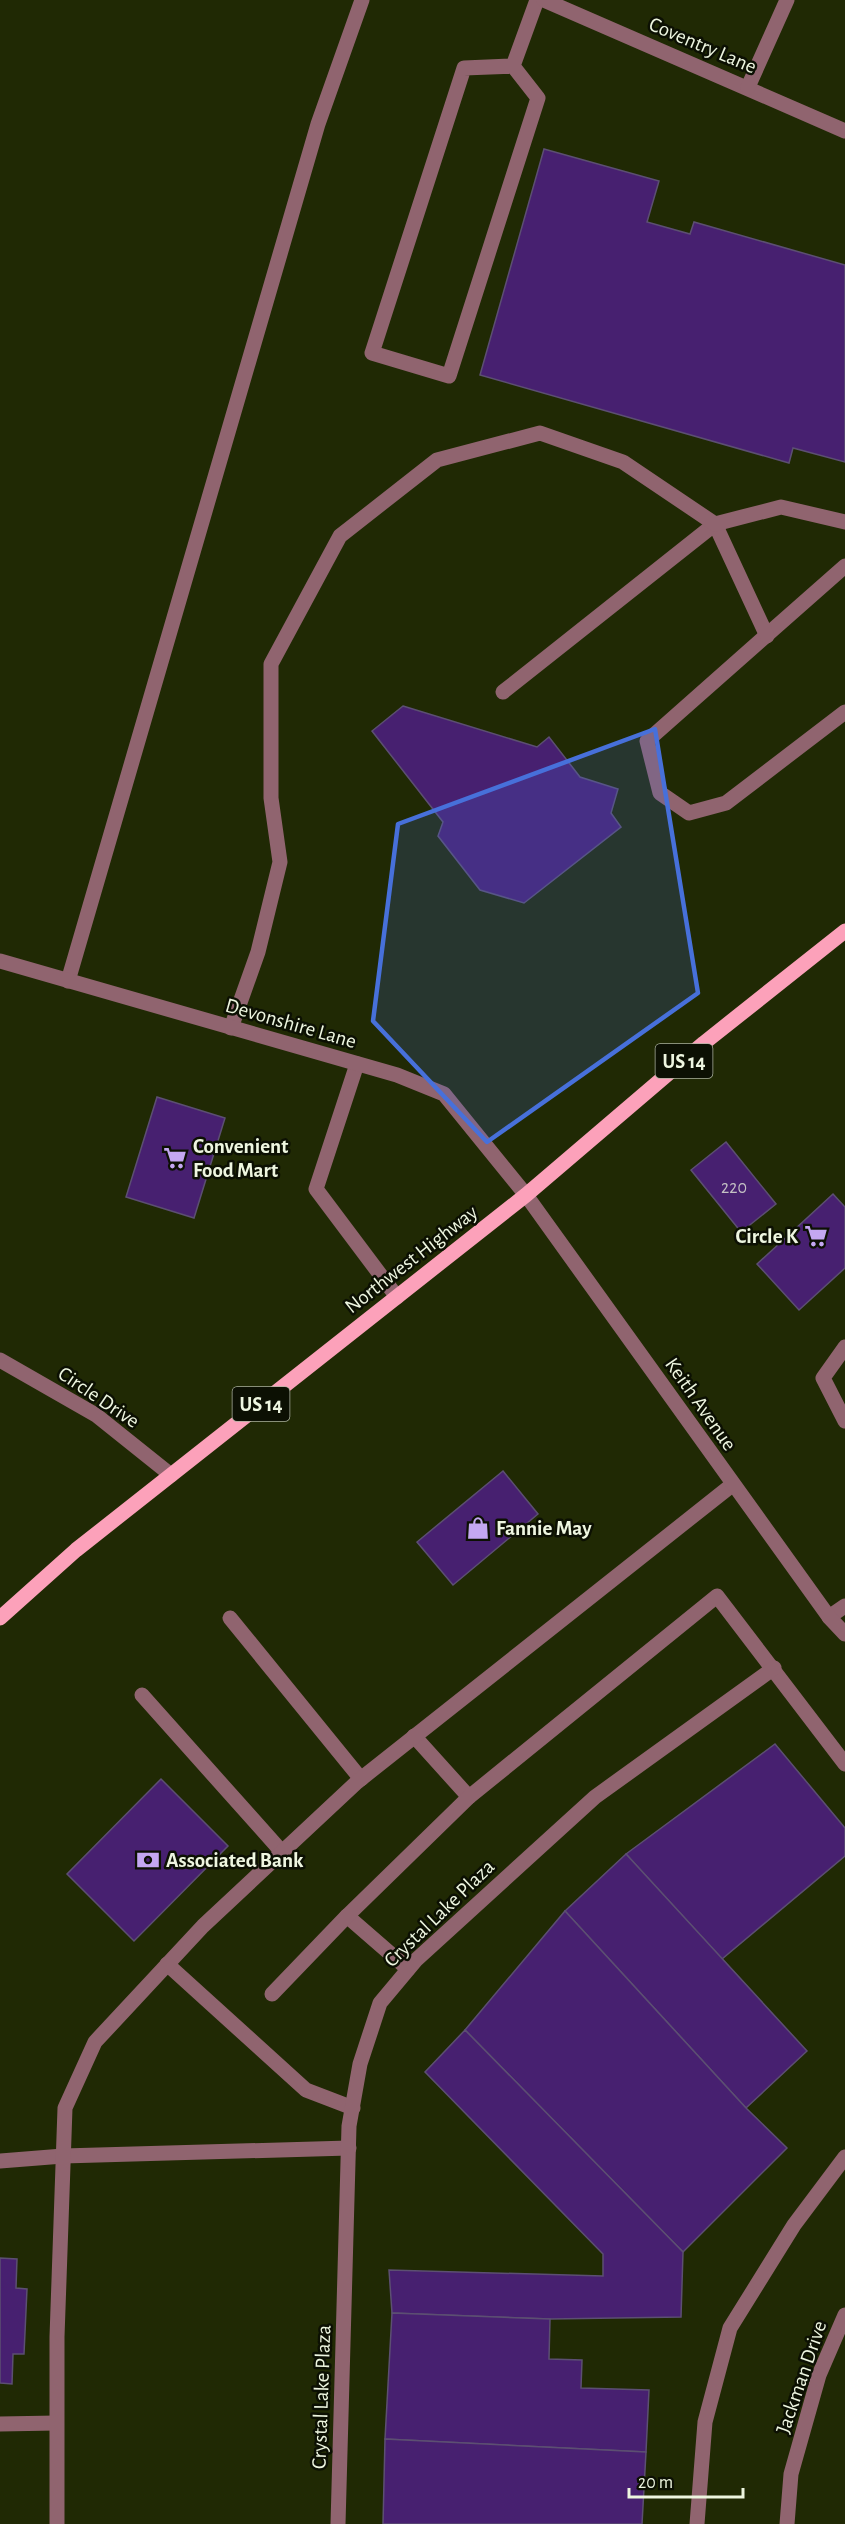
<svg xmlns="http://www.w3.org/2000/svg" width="845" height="2524" viewBox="0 0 845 2524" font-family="'Alegreya Sans',sans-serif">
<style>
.building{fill:#472070;stroke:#5c4f72;stroke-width:1.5}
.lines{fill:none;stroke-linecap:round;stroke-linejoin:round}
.lane{stroke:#90646f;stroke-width:15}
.street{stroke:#90646f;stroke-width:15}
.primary{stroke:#fca1ba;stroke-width:15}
.marked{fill:#4770da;fill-opacity:0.2;stroke:#4770da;stroke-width:4.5;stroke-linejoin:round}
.labels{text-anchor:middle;stroke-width:5;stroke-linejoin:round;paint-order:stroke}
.number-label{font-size:18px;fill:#c4c0c4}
.shield{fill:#0c1003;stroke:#aab19e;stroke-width:1.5}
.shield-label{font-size:20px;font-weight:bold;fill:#eef6e0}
.street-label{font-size:21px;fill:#eef6e0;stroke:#0c1003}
.poi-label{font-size:21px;font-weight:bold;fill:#eef6e0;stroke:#0c1003;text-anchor:start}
</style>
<rect width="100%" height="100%" fill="#202904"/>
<g class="building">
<path d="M544,149l115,32 -12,41 43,12 4,-12 151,43v197l-52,-14 -4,15 -309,-88z"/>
<path d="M403,706l134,41 12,-10 31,40 38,12 -7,24 10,14 -97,76 -44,-13 -42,-54 5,-14 -71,-91z"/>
<path d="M157,1097l68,21 -31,100 -68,-21z"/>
<path d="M726,1142l50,62 -35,28 -50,-62z"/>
<path d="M833,1194l12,13v61l-46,42 -42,-46z"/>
<path d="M503,1471l35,43 -85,71 -36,-43z"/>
<path d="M775,1744l70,84v28l-123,103 -96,-105z"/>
<path d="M161,1779l67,67 -94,95 -67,-67z"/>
<path d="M626,1854l181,197 -61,57 -181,-197z"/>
<path d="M565,1911l181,197 41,40 -104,104 -218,-222z"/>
<path d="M465,2030l218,222 -2,65 -131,2 -158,-6 -3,-43 214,6v-22l-178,-182z"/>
<path d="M0,2258l17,1 -1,29 11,1 -3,65h-11l-1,30 -12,-1z"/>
<path d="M392,2313l158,6 -1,40 33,1 -1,28 68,2 -3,62 -261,-13z"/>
<path d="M385,2439l261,13 -4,72h-259z"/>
</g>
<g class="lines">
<g class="lane">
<path d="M513,66l25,32 -89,278 -77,-23 92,-285 49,-2 24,-66"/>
<path d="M845,566l-198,175 13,52 29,20 37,-10 119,-91"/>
<path d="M503,692l212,-168 52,112"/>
<path d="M68,981l250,-857 44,-124"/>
<path d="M231,1028l27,-76 22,-90 -9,-64v-134l69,-128 97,-76 103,-27 83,29 92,62 66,-17 64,15"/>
<path d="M357,1064l-41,125 81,108"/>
<path d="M845,1347l-22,31 22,43"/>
<path d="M829,1617l16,-11"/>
<path d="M230,1618l131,161"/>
<path d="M142,1695l140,157"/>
<path d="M414,1736l55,61"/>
<path d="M347,1916l61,53"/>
<path d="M167,1964l139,126 47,18"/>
<path d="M272,1994l75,-78 122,-119 248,-201 128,168"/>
<path d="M0,2161l63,-5 286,-8"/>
<path d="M0,2424l56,-1"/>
<path d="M57,2524v-187l8,-229 30,-66 108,-116 154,-144 375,-297"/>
<path d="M338,2524l11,-398 11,-62 20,-61 36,-43 179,-163 179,-129"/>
<path d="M697,2524l8,-102 25,-94 64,-103 51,-68"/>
</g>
<g class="street">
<path d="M544,0l301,131"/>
<path d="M748,87l39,-87"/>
<path d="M0,961l397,114 47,19 82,101 303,422 16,17"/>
<path d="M0,1360l96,55 75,60"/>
<path d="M787,2524l4,-50 28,-99 26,-60"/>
</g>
<path class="primary" d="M0,1618l76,-68 450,-355 178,-152 141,-112"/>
</g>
<path class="marked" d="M655,729l43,264 -211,149 -114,-121 25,-197z"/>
<defs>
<g id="supermarket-bare" transform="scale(1.8)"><path d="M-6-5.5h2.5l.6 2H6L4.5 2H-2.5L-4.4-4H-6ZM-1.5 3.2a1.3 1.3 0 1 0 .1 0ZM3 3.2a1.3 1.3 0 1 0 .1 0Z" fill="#c4a7f1" stroke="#0c1003" stroke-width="2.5" paint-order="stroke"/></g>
<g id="shop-bare" transform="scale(1.8)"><path d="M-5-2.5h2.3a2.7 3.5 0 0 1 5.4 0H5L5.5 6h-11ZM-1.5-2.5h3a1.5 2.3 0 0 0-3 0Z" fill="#c4a7f1" stroke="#0c1003" stroke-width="2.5" paint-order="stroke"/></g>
<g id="bank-bare" transform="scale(1.8)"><path d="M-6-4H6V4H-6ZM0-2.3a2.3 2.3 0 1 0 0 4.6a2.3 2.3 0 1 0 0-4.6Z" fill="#c4a7f1" stroke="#0c1003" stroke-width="2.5" paint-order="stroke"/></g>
</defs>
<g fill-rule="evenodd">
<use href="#supermarket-bare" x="175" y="1158"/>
<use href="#supermarket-bare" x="816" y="1236"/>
<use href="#shop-bare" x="478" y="1528"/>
<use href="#bank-bare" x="148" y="1860"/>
</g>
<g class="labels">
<g class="number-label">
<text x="734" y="1193">220</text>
</g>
<g class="shield">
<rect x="655.5" y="1044" width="57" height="34" rx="4.5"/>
<rect x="232.5" y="1387" width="57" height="34" rx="4.5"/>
</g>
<g class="shield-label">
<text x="684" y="1068">US 14</text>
<text x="261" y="1411">US 14</text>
</g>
<g class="street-label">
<text transform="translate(703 45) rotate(23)" y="7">Coventry Lane</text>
<text transform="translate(291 1023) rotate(16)" y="7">Devonshire Lane</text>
<text transform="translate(411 1259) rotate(-38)" y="7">Northwest Highway</text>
<text transform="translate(99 1397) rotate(34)" y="7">Circle Drive</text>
<text transform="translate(701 1404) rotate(55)" y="7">Keith Avenue</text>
<text transform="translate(439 1913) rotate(-44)" y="7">Crystal Lake Plaza</text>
<text transform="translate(801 2377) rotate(-71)" y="7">Jackman Drive</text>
<text transform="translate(321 2397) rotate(-88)" y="7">Crystal Lake Plaza</text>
</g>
<g class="poi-label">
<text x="193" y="1153">Convenient<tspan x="193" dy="24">Food Mart</tspan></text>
<text x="798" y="1243" text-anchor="end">Circle K</text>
<text x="496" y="1535">Fannie May</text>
<text x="166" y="1867">Associated Bank</text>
</g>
</g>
<path d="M629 2488v9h114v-9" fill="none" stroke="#eef6e0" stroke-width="3"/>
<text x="638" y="2488" font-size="18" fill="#eef6e0" stroke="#0c1003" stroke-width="4.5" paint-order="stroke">20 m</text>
</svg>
